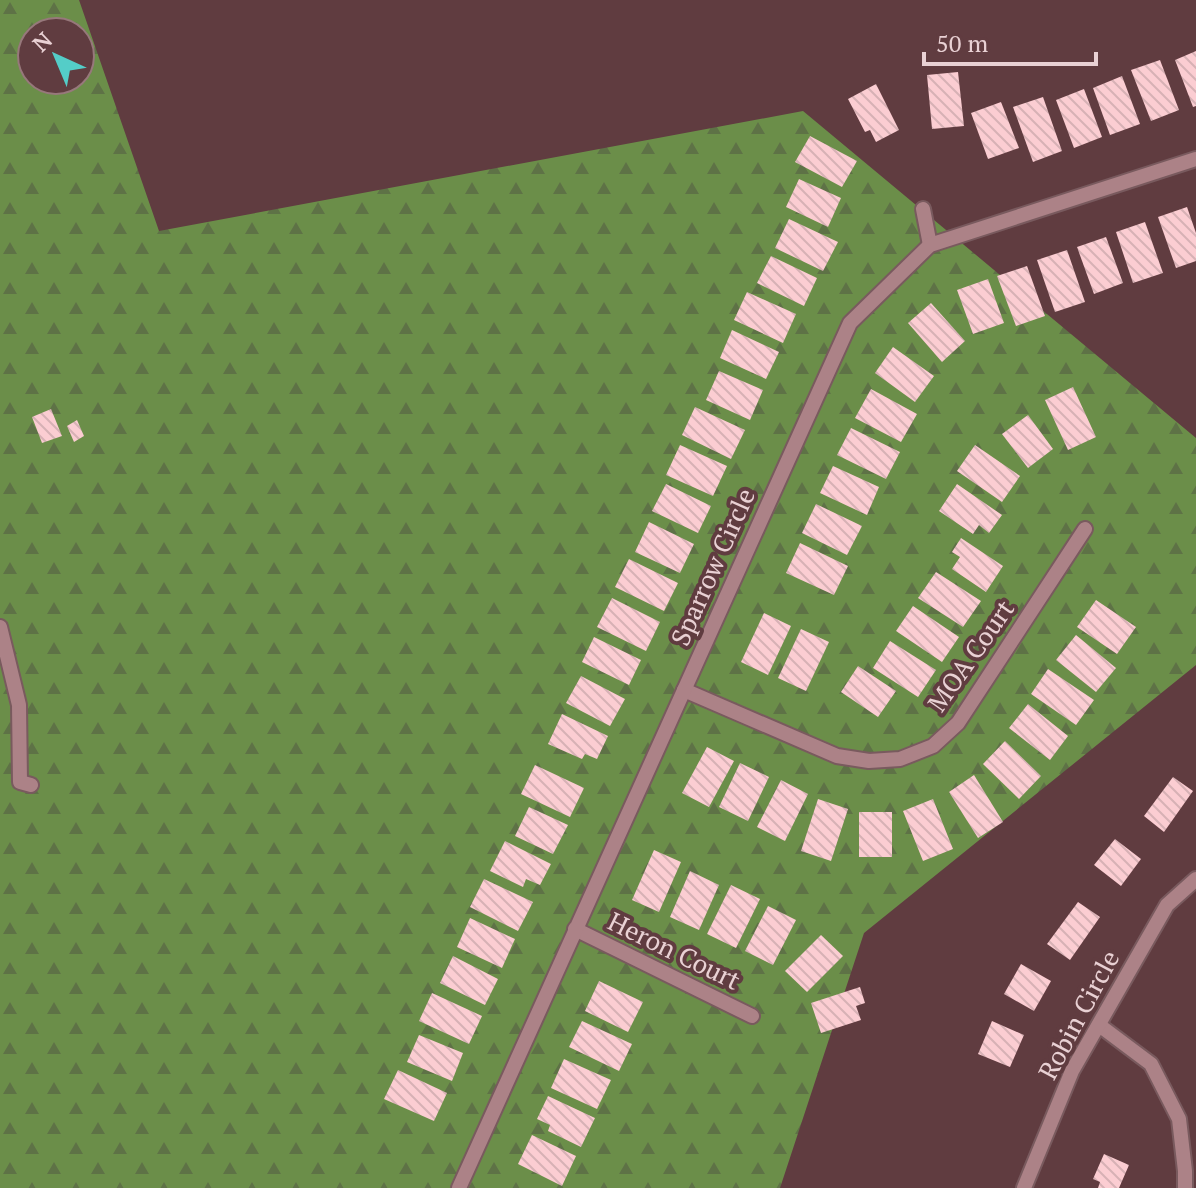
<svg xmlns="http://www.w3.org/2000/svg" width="1196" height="1188" viewBox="0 0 1196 1188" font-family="'PT Serif',serif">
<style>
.forest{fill:url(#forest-firs);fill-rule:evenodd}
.building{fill:url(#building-back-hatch)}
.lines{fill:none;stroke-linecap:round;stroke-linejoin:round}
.minor-casing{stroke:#795a5e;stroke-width:18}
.minor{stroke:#ac8287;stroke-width:14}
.labels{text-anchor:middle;stroke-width:8;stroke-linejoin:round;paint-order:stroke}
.street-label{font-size:26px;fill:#e9d1d4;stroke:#603c40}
</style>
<defs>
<pattern id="forest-firs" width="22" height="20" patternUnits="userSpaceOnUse" patternTransform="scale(2)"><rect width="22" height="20" fill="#6b8e49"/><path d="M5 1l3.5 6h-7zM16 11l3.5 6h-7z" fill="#5e7246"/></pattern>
<pattern id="building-back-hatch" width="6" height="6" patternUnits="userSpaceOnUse" patternTransform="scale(2)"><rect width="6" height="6" fill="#fbcdd2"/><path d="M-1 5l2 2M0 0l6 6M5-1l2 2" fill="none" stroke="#d7b1b5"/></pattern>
</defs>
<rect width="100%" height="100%" fill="#603c40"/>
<path class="forest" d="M0,0h79l80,231 644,-120 393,327v227l-332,268 -84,255h-780zM32,32h48v48h-48z"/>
<g class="building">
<path d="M1196,51v55l-3,1 -18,-47z"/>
<path d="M1160,60l19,50 -28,11 -20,-51z"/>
<path d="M958,72l6,54 -32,3 -5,-54z"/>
<path d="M1122,76l18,48 -30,11 -17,-47z"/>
<path d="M876,84l23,46 -23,12 -6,-12 -5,2 -17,-33z"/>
<path d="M1084,89l18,48 -28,11 -18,-48z"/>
<path d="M1043,97l19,54 -29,11 -20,-55z"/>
<path d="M1001,102l18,46 -31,11 -17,-46z"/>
<path d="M810,136l47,25 -15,26 -47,-25z"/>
<path d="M799,179l42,19 -13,29 -42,-20z"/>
<path d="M1187,207l9,26v28l-20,7 -18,-51z"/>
<path d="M789,219l49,23 -15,29 -48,-23z"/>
<path d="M1145,222l18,51 -30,10 -17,-51z"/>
<path d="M1106,237l17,46 -29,11 -17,-47z"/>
<path d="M1067,250l18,52 -30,10 -18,-52z"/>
<path d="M771,256l46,22 -13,28 -47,-23z"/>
<path d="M1027,266l18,50 -29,10 -19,-50z"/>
<path d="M988,279l16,44 -31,11 -16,-44z"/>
<path d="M747,292l49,22 -13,29 -49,-23z"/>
<path d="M931,303l34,38 -23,21 -34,-39z"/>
<path d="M732,330l47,22 -13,27 -46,-21z"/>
<path d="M893,347l41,29 -19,26 -40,-29z"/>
<path d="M719,371l44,19 -13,30 -44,-20z"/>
<path d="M1073,387l23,50 -28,13 -23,-50z"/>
<path d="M871,389l46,25 -16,28 -46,-24z"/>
<path d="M695,407l50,23 -14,29 -49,-24z"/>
<path d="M51,409l11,27 -20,7 -10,-26z"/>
<path d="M1028,415l25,34 -25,19 -26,-34z"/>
<path d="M77,420l7,16 -10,6 -7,-16z"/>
<path d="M851,428l49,24 -14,27 -49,-24z"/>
<path d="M680,445l47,21 -14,30 -47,-21z"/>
<path d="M975,445l45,31 -18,26 -45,-31z"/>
<path d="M833,466l46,21 -12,28 -47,-22z"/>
<path d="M666,484l45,22 -13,27 -46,-22z"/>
<path d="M957,484l45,31 -13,18 -10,-8 -6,9 -34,-23z"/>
<path d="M816,504l46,22 -15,29 -45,-22z"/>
<path d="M649,522l45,22 -14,29 -45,-21z"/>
<path d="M961,538l42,28 -17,26 -34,-23 8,-12 -8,-5z"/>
<path d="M800,543l48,23 -14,29 -48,-22z"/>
<path d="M629,559l49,24 -14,28 -49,-24z"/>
<path d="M936,572l45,29 -18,26 -45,-29z"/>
<path d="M612,598l48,24 -14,29 -49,-24z"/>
<path d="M1096,600l40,27 -19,27 -40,-27z"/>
<path d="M913,606l46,31 -17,25 -46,-31z"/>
<path d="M764,613l27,13 -23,49 -27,-13z"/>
<path d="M801,629l28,13 -23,49 -28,-13z"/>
<path d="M1076,635l40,33 -20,24 -40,-32z"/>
<path d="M594,637l47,23 -12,25 -47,-23z"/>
<path d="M890,641l46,29 -18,27 -45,-29z"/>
<path d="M858,666l38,25 -18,26 -37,-25z"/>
<path d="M1048,669l46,31 -18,25 -45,-31z"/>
<path d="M581,676l44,23 -15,27 -44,-23z"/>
<path d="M1028,704l40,32 -18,24 -41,-32z"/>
<path d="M562,714l46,22 -11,23 -12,-5 -3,5 -34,-15z"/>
<path d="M1005,741l36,35 -22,23 -36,-35z"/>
<path d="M707,747l27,14 -25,46 -27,-14z"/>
<path d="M740,763l29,14 -21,44 -29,-14z"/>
<path d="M535,765l49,23 -14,29 -49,-23z"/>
<path d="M974,775l29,47 -25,16 -29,-46z"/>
<path d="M1173,777l20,14 -29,41 -20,-16z"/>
<path d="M781,780l27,14 -23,47 -28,-14z"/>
<path d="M818,799l30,10 -17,52 -30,-10z"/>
<path d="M933,799l20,50 -30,12 -20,-50z"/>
<path d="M529,807l39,18 -15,29 -38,-18z"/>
<rect x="859" y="812" width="33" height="45"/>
<path d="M1115,839l26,20 -20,27 -27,-21z"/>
<path d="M505,841l46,23 -11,21 -14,-6 -3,8 -33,-16z"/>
<path d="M654,850l27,12 -22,50 -27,-12z"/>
<path d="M690,871l29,14 -20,45 -29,-13z"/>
<path d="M484,879l49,23 -15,29 -48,-24z"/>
<path d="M731,885l29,14 -24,49 -29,-14z"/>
<path d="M1078,902l22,15 -30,43 -23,-16z"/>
<path d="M768,906l28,14 -23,45 -28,-14z"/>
<path d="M470,918l45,21 -13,29 -45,-21z"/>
<path d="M821,935l22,21 -36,36 -22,-21z"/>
<path d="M453,956l45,23 -13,26 -45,-22z"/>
<path d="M1021,964l30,17 -17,30 -30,-17z"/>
<path d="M599,981l44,21 -15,30 -43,-21z"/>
<path d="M860,987l5,16 -9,3 5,14 -40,13 -10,-30z"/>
<path d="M432,993l50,23 -13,28 -50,-23z"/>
<path d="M582,1021l50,23 -13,27 -50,-24z"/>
<path d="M992,1021l32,14 -14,32 -32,-13z"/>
<path d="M419,1035l44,18 -11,28 -45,-19z"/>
<path d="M564,1059l47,21 -14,29 -46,-21z"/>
<path d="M398,1070l49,23 -13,28 -50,-22z"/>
<path d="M548,1096l47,22 -14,29 -33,-16 2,-6 -13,-6z"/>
<path d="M532,1135l44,21 -14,30 -44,-22z"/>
<path d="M1104,1154l25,11 -10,23h-21l2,-6 -7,-3z"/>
</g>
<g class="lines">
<g class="minor-casing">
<g id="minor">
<path d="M923,209l7,36"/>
<path d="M0,627l19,78 1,77 11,3"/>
<path d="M684,690l153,66 32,5 31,-2 33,-13 25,-23 127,-194"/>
<path d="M575,929l177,87"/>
<path d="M1099,1025l52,39 28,55 6,52v17"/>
<path d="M459,1188l391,-865 80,-78 266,-86"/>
<path d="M1024,1188l48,-117 95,-166 29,-26"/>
</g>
</g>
<use href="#minor" class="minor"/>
</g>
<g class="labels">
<g class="street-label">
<text transform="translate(713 567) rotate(-66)" y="9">Sparrow Circle</text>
<text transform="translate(971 656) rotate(-55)" y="9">MOA Court</text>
<text transform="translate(674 951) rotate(26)" y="9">Heron Court</text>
<text transform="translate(1079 1015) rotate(-62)" y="9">Robin Circle</text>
</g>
</g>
<g transform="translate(56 56) rotate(316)"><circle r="38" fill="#603c40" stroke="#97787b" stroke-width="2"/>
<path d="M0-6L14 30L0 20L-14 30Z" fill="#54cdc8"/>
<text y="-12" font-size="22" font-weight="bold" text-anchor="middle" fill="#e9d1d4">N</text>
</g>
<path d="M924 52v12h172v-12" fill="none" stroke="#e9d1d4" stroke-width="4"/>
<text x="936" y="52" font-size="24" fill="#e9d1d4" stroke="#603c40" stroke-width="6" paint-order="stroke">50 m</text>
</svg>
